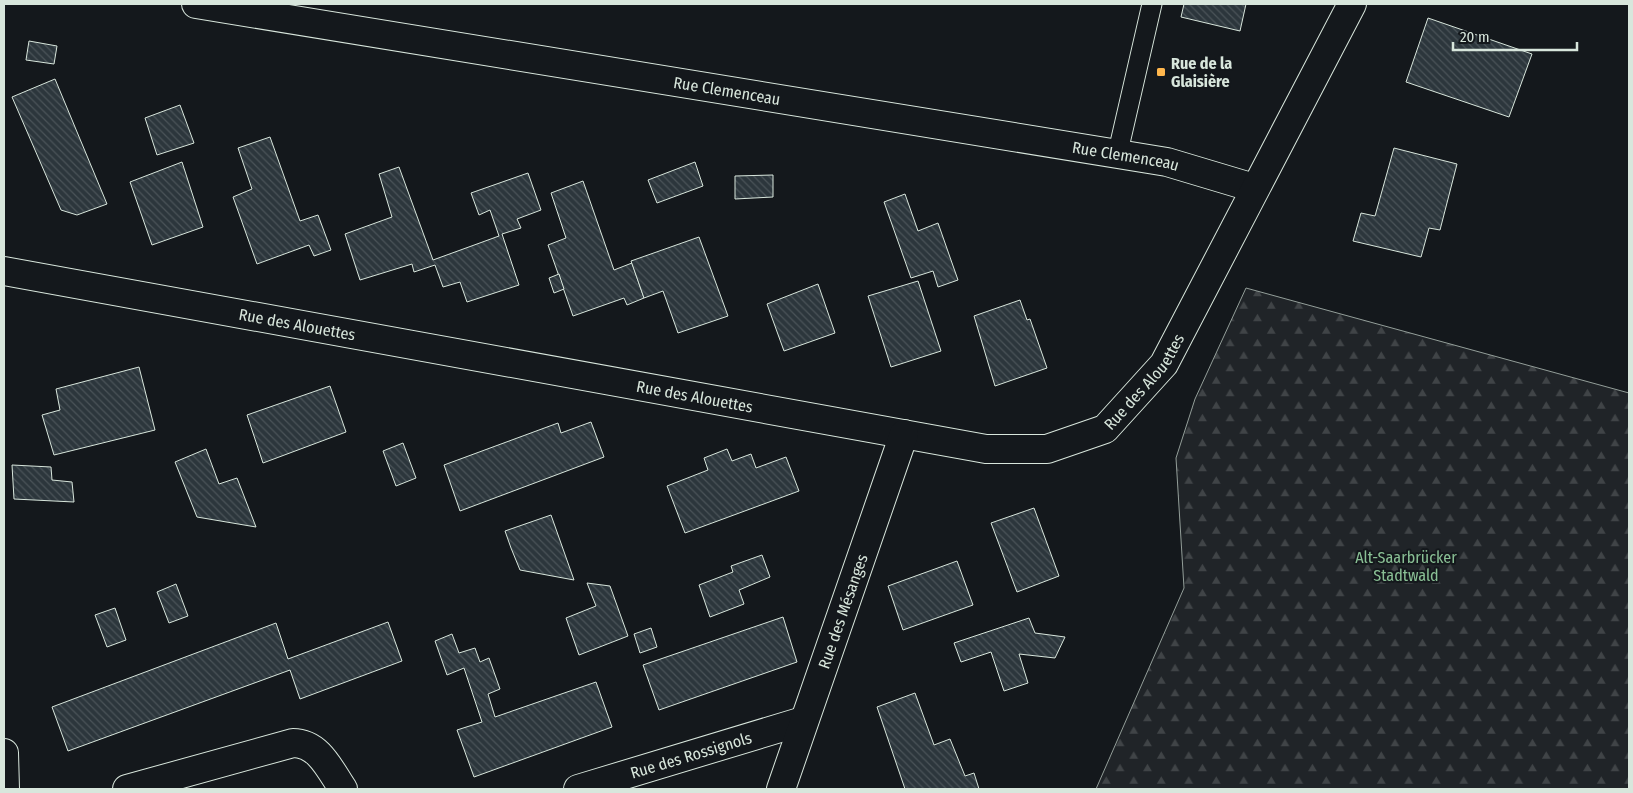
<svg xmlns="http://www.w3.org/2000/svg" width="1633" height="793" viewBox="0 0 1633 793" font-family="'Fira Sans Condensed',sans-serif">
<style>
.forest{fill:url(#forest-firs);stroke:#939e99}
.building{fill:url(#building-back-hatch);stroke:#d8e6dc}
.lines{fill:none;stroke-linecap:round;stroke-linejoin:round}
.lane-casing{stroke:#d8e6dc;stroke-width:21}
.street-casing{stroke:#d8e6dc;stroke-width:30}
.lane{stroke:#14181c;stroke-width:19}
.street{stroke:#14181c;stroke-width:28}
.poi-dot{fill:#ffb74d;stroke:#14181c;stroke-width:2}
.labels{text-anchor:middle;stroke-width:4;stroke-linejoin:round;paint-order:stroke}
.poi-label{font-size:16px;font-weight:bold;fill:#d8e6dc;stroke:#14181c;text-anchor:start}
.street-label{font-size:16px;fill:#d8e6dc;stroke:#14181c}
.park-label{font-size:16px;fill:#8ac095;stroke:#14181c}
</style>
<defs>
<pattern id="forest-firs" width="22" height="20" patternUnits="userSpaceOnUse" patternTransform="scale(1.25)"><rect width="22" height="20" fill="#202428"/><path d="M5 1l3.5 6h-7zM16 11l3.5 6h-7z" fill="#404447"/></pattern>
<pattern id="building-back-hatch" width="6" height="6" patternUnits="userSpaceOnUse" patternTransform="scale(1.25)"><rect width="6" height="6" fill="#2c363c"/><path d="M-1 5l2 2M0 0l6 6M5-1l2 2" fill="none" stroke="#4a5358"/></pattern>
</defs>
<rect width="100%" height="100%" fill="#14181c"/>
<path class="forest" d="M1246,288l383,105v396h-533l88,-201 -8,-130 19,-59z"/>
<g class="building">
<path d="M1184,4h62l-6,27 -59,-14z"/>
<path d="M1428,18l104,36 -23,63 -103,-35z"/>
<path d="M29,41l28,5 -3,18 -28,-4z"/>
<path d="M55,79l52,125 -30,11 -16,-5 -49,-113z"/>
<path d="M180,105l14,38 -37,12 -12,-37z"/>
<path d="M270,137l30,84 18,-6 13,35 -17,6 -5,-11 -52,19 -24,-67 19,-8 -14,-41z"/>
<path d="M1394,148l63,16 -17,66 -11,-2 -8,29 -68,-16 8,-28 14,3z"/>
<path d="M182,162l21,65 -51,18 -22,-63z"/>
<path d="M695,162l8,24 -46,17 -9,-23z"/>
<path d="M399,167l34,93 66,-24 -9,-26 -11,5 -8,-22 57,-20 13,37 -24,9 4,9 -19,6 17,51 -52,17 -7,-20 -17,5 -8,-22 -21,7 -2,-8 -52,16 -15,-46 47,-17 -13,-43z"/>
<path d="M773,175v22l-38,2v-23z"/>
<path d="M583,181l31,89 18,-7 12,35 -17,7 -3,-7 -51,18 -25,-71 18,-7 -15,-45z"/>
<path d="M905,194l13,37 20,-8 20,57 -20,7 -5,-16 -22,7 -27,-76z"/>
<path d="M699,237l29,79 -50,17 -15,-42 -19,7 -13,-37z"/>
<path d="M559,274l5,15 -10,4 -5,-15z"/>
<path d="M918,281l23,70 -50,16 -23,-71z"/>
<path d="M818,284l17,49 -51,18 -17,-47z"/>
<path d="M1020,300l7,20 3,-1 17,49 -52,18 -21,-70z"/>
<path d="M139,367l16,63 -101,25 -12,-40 18,-5 -4,-21z"/>
<path d="M330,386l16,46 -83,31 -16,-48z"/>
<path d="M591,422l13,35 -144,54 -16,-46 114,-42 3,10z"/>
<path d="M403,443l13,35 -20,8 -13,-35z"/>
<path d="M206,449l13,35 18,-6 19,49 -59,-10 -22,-55z"/>
<path d="M727,449l5,12 19,-7 5,14 30,-11 13,34 -114,42 -18,-47 41,-16 -4,-12z"/>
<path d="M12,465l39,2 1,13 20,2 2,20 -60,-3z"/>
<path d="M1034,508l25,68 -42,16 -26,-69z"/>
<path d="M551,515l23,65 -54,-10 -9,-22 -6,-17z"/>
<path d="M762,555l8,22 -31,13 5,14 -34,13 -11,-32 34,-13 -2,-6z"/>
<path d="M957,561l16,44 -70,25 -15,-44z"/>
<path d="M587,583l23,3 18,50 -49,19 -13,-37 30,-12z"/>
<path d="M176,584l12,32 -19,7 -12,-31z"/>
<path d="M115,608l11,32 -19,7 -12,-32z"/>
<path d="M783,617l14,45 -138,48 -16,-45z"/>
<path d="M1029,618l6,15 30,4 -10,21 -36,-4 9,29 -24,8 -13,-39 -30,10 -7,-19z"/>
<path d="M388,622l14,39 -102,38 -10,-29 -222,81 -16,-44 224,-84 12,36z"/>
<path d="M651,628l6,19 -17,6 -6,-19z"/>
<path d="M452,634l7,19 16,-5 5,14 9,-4 11,31 -12,5 7,23 101,-35 16,45 -138,50 -17,-47 25,-8 -18,-54 -17,7 -12,-34z"/>
<path d="M915,693l19,52 16,-6 15,37 9,-3 5,16h-74l-28,-82z"/>
</g>
<g class="lines">
<g class="lane-casing">
<path id="lane" d="M1117,156l35,-152"/>
</g>
<g class="street-casing">
<g id="street">
<path id="s1" d="M196,4l971,158 87,26"/>
<path id="s2" d="M4,271l982,178h61l58,-20 59,-65 188,-360"/>
<path d="M4,753l1,36"/>
<path d="M127,789l166,-46c26,0 37,27 50,46"/>
<path id="s3" d="M578,789l225,-68"/>
<path id="s4" d="M781,789l123,-355"/>
</g>
</g>
<use href="#lane" class="lane"/>
<use href="#street" class="street"/>
</g>
<rect class="poi-dot" x="1156" y="67" width="10" height="10" rx="2.5"/>
<g class="labels">
<g class="poi-label">
<text x="1171" y="69">Rue de la<tspan x="1171" dy="18">Glaisière</tspan></text>
</g>
<g class="street-label">
<text dy="6" stroke="none"><textPath href="#s1" startOffset="538">Rue Clemenceau</textPath></text>
<text dy="6" stroke="none"><textPath href="#s1" startOffset="942">Rue Clemenceau</textPath></text>
<text dy="6" stroke="none"><textPath href="#s2" startOffset="298">Rue des Alouettes</textPath></text>
<text dy="6" stroke="none"><textPath href="#s2" startOffset="1182">Rue des Alouettes</textPath></text>
<text dy="6" stroke="none"><textPath href="#s2" startOffset="702">Rue des Alouettes</textPath></text>
<text dy="6" stroke="none"><textPath href="#s4" startOffset="188">Rue des Mésanges</textPath></text>
<text dy="6" stroke="none"><textPath href="#s3" startOffset="118">Rue des Rossignols</textPath></text>
</g>
<g class="park-label">
<text x="1406" y="563">Alt-Saarbrücker<tspan x="1406" dy="18">Stadtwald</tspan></text>
</g>
</g>
<rect width="1633" height="793" fill="none" stroke="#d8e6dc" stroke-width="10"/>
<path d="M1453 42v8h124v-8" fill="none" stroke="#d8e6dc" stroke-width="2.5"/>
<text x="1460" y="42" font-size="15" fill="#d8e6dc" stroke="#14181c" stroke-width="4" paint-order="stroke">20 m</text>
</svg>
